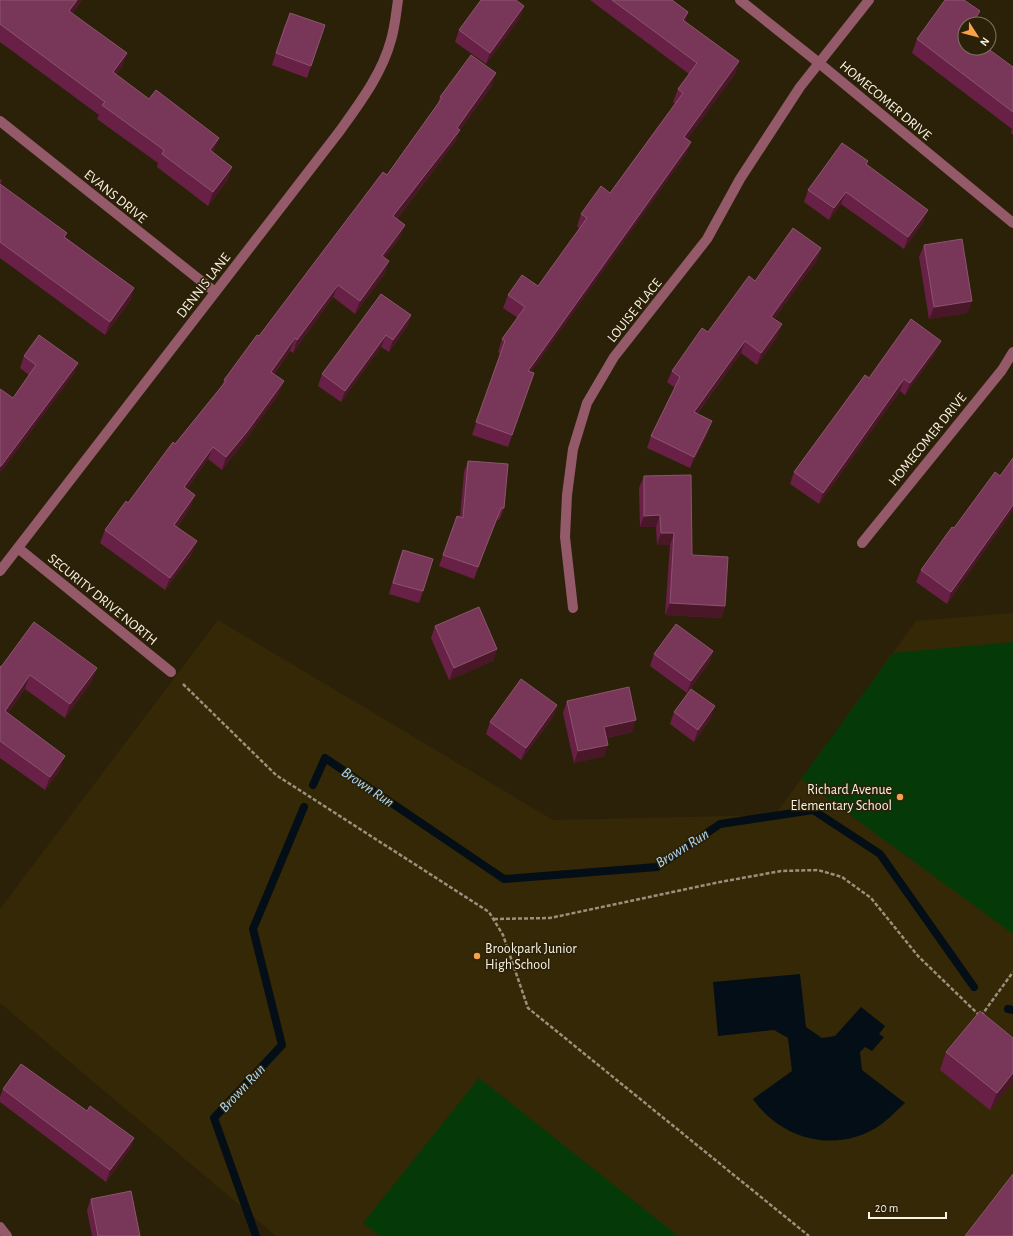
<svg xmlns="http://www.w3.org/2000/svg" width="1013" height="1236" viewBox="0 0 1013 1236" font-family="'Alegreya Sans',sans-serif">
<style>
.built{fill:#352806}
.green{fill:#053908}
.water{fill:#040e16}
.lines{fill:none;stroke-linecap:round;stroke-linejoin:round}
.stream{stroke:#040e16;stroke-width:8}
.path{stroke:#99917d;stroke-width:2.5;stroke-dasharray:4 2;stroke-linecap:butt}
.minor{stroke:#955a6a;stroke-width:10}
.wall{fill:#682047}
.shaded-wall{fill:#491727}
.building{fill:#783758;stroke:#8c546e}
.poi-dot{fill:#f7a248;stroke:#2b2108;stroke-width:1.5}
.labels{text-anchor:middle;stroke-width:3;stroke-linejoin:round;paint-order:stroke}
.street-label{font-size:14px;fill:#faf3e4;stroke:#2b2108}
.poi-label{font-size:14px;fill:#faf3e4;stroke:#2b2108;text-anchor:end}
.water-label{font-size:15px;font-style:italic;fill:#aed8f4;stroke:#2b2108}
</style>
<rect width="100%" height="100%" fill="#2b2108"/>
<path class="built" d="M1013,613v623h-737l-276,-233v-94l218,-289 335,200 222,-5 141,-194z"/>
<g class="green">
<path d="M1013,642v292l-212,-155 92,-126z"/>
<path d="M479,1078l199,158h-298l-17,-13z"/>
</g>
<path class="water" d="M800,974l6,53 16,11 13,-2 26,-29 24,19 -6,8 5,3 -12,14 -7,-4 -5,5 2,18 43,33c-10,9 -20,20 -31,26 -42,24 -94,9 -121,-30l39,-28 -4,-33 -14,-8 -56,6 -5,-54z"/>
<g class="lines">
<g class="stream">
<path d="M313,785l12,-27 179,121 153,-12 63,-43 93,-14 67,44 94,133"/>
<path d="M1008,1009l5,1"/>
<path d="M256,1236l-42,-118 68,-73 -29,-116 51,-122"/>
</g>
<g class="path">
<path d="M183,684l93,91 213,137 14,23 25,73 281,228"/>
<path d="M494,919l56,-1 170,-36 61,-11 37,-1 24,7 29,21 47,58 61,59"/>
<path d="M981,1016l32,-44"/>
</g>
<g class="minor">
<path d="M740,0l79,63 194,160"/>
<path d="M0,121l215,171"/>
<path d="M862,543l140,-173 11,-18"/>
<path d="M18,548l153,124"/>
<path d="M0,571l339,-439c20,-28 43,-58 52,-92 4,-13 5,-27 7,-40"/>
<path d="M573,608l-8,-71 2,-42 6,-46 14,-46 27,-46 93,-118 33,-60 60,-92 69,-87"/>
<path d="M0,1227l7,9"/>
</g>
</g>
<g class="wall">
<path d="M0,0h82l-10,14 55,39 -5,14 -6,8 33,24 70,39 -6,15 19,14 -5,14 -19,25 -51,-39 1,-4 -61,-44 2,-4 -99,-73z"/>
<path d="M590,0h82l16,12 -3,10 54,39 -4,13 -48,65 4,3 -5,12 -155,218 3,1 -26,74 -36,-12 28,-81 -2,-2 4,-13 16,-21 -15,-10 5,-13 30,-9 42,-57 -3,-3 4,-12 29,-21 65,-89 -2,-2 5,-13 11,-15z"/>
<path d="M524,6l-4,12 -34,46 -31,-22 4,-12z"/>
<path d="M980,11l-4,13h-11v24l48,19v68l-2,-2 1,-4 -100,-76 5,-14z"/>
<path d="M285,24l40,1 -18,53 -35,-13z"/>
<path d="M492,86l-33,45 -4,11 -58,77 8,6 -5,12 -15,21v15l-30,41 -22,-17 -40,56 -3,-2 -16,23 5,20 -38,52 -19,24 -14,-11 -21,30 8,6 -5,13 -13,19 15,27 -27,36 -65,-47 5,-13 23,-27 47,-59 47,-58 2,-6 163,-205 50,-69 3,-9z"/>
<path d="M867,165l57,56 -20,28 -63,-45 -12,16 -25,-18 4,-12z"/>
<path d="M0,179l2,1 -2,5 65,52 69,51 -4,13 -25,34 -105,-77z"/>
<path d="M924,245l48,56 -5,12 -38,6 -10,-62z"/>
<path d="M821,248l-4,12 -43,59 4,17 -21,29 -16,-12 -44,61 11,19 -18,35 -43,-20 4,-12 24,-48 -8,-6 5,-11 83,-90z"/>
<path d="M411,315l-4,12 -18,25 -8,-5 -40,55 -23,-16 4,-12z"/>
<path d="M936,352l-31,43 -5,-4 -81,113 -29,-20 4,-12 75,-94z"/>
<path d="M24,356l54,7 -5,12 -73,98v-83l13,8 16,-23 -9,-7z"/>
<path d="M1013,458v52l-66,94 -31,-22 5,-12 33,-42 46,-52z"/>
<path d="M468,461l36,47 -5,12 -3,-1 -22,60 -35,-13 18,-50 3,1 4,-45z"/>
<path d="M644,476l48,79 33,51 -4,12 -56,-3 5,-70h-13l-1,-18h-16l-1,-39z"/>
<path d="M403,550l20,41 -4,12 -30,-9 9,-32z"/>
<path d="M435,626l62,23 -4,12 -44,19 -18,-42z"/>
<path d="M713,651l-4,12 -22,30 -37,-27 4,-12z"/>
<path d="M0,666l1,1 91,14 -27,37 -40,-29 -17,24 52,57 -15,20 -45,-32z"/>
<path d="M567,701l65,31 -25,6 -3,18 -30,7 -11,-50z"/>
<path d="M557,705l-4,12 -32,43 -35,-26 4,-12z"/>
<path d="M674,712l37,6 -17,24 -24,-18z"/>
<path d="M946,1052l67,30 -23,28 -50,-40z"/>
<path d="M3,1089l131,49 -4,11 -24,33 -106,-80v-5z"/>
<path d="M91,1199l49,37h-48l-5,-26z"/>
</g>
<g class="shaded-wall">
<path d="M77,0h5l-18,25 5,-14z"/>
<path d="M524,6l-4,12 -34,46 4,-11z"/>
<path d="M980,11l-4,13h-5z"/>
<path d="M688,12l-4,13 -1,-5z"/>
<path d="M127,53l-5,14 -14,19 5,-14z"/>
<path d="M739,61l-4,13 -55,76 4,-13z"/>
<path d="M496,73l-4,13 -33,45 -4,11 -66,87 4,-13z"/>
<path d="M219,138l-5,14 -9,12 5,-14z"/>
<path d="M691,142l-5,12 -163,230 5,-13z"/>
<path d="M232,167l-5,14 -19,25 5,-14z"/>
<path d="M846,192l-5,12 -12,16 5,-12z"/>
<path d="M928,210l-4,11 -20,28 4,-12z"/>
<path d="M405,225l-5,12 -22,31 4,-12z"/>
<path d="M821,248l-4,12 -50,69 4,-12z"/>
<path d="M389,261l-4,12 -30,41 5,-13z"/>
<path d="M338,285l-5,12 -40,56 4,-13z"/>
<path d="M134,288l-4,13 -25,34 5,-13z"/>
<path d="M972,301l-5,12 -38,6 5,-12z"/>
<path d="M411,315l-4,12 -18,25 4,-12z"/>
<path d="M782,324l-4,12 -21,29 4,-12z"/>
<path d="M386,335l-5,12 -40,55 4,-11z"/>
<path d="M295,338l-5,13 -24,33 5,-12z"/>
<path d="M745,341l-4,12 -52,71 5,-12z"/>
<path d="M941,341l-5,11 -31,43 5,-12z"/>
<path d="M78,363l-5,12 -73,98v-5l1,-2z"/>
<path d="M904,379l-4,12 -81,113 4,-11z"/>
<path d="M284,381l-5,13 -38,52 -19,24 4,-13z"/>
<path d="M712,421l-4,12 -18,35 4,-11z"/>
<path d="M213,447l-5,12 -29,41 5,-13z"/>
<path d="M195,495l-5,13 -21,29 5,-12z"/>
<path d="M1013,505v5l-66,94 4,-12z"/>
<path d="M660,515l-4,12h-16l4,-11z"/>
<path d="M661,533h13l-4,12h-13z"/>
<path d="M197,541l-5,13 -27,36 5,-12z"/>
<path d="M670,603l55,3 -4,12 -56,-3z"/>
<path d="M497,649l-4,12 -44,19 5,-12z"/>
<path d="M713,651l-4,12 -22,30 4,-12z"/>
<path d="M97,668l-5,13 -27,37 5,-14z"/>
<path d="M30,675l-5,14 -25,35 5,-13z"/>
<path d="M557,705l-4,12 -32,43 5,-12z"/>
<path d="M715,706l-4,12 -17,24 4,-12z"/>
<path d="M636,720l-4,12 -32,7 4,-12z"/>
<path d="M608,745l-4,11 -30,7 4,-12z"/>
<path d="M65,756l-5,14 -15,20 5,-13z"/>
<path d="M1013,1073v9l-23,28 7,-17z"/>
<path d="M134,1138l-4,11 -24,33 4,-12z"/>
</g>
<g class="building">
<path d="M0,0h77l-8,11 58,42 -14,19 36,27 7,-9 63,48 -9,12 22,17 -19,25 -51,-38 2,-4 -62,-45 3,-3 -105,-78z"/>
<path d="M481,0h35l8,6 -34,47 -31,-23z"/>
<path d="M612,0h60l16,12 -5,8 56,41 -55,76 7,5 -163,229 6,2 -22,62 -36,-13 29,-81 -3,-2 23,-32 -17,-12 14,-20 16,11 49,-68 -6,-4 20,-28 9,7 73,-100 -5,-4 19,-26z"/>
<path d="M945,0h19l16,11 -9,13h-6v24h22l26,19v45l-96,-73z"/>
<path d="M290,13l35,12 -14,41 -35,-13z"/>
<path d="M471,55l25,18 -39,55 3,2 -67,86 12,9 -23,31 7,5 -29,40 -22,-16 -41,55 -2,-2 -24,34 13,9 -38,52 -20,24 -13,-10 -29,40 11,8 -21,30 23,16 -27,37 -65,-48 21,-29 2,2 45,-61 2,2 51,-63 -2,-1 33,-45 2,1 124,-164 4,3 55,-77 -2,-1z"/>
<path d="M842,143l26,18 -2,3 62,46 -20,27 -62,-45 -12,16 -26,-18z"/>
<path d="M0,184l67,49 -3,4 70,51 -24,34 -110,-80z"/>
<path d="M793,228l28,20 -50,69 11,7 -21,29 -16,-12 -51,71 18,9 -18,36 -43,-21 29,-59 -8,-6 30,-43 6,4 41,-56 6,5z"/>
<path d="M962,239l10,62 -38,6 -10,-62z"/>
<path d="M381,294l30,21 -18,25 -7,-5 -41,56 -23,-17z"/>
<path d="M911,319l30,22 -31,42 -6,-4 -81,114 -29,-21 71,-97 4,3z"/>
<path d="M39,335l39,28 -77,103h-1v-77l13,9 23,-33 -12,-9z"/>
<path d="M1013,458v47l-62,87 -30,-22 31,-43 2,1 41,-56 5,4z"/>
<path d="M468,461l40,3 -4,44h-3l-23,59 -35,-12 14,-39 6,2z"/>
<path d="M691,475l1,80 36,2 -3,49 -55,-3 4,-70h-13l-1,-18 -16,1v-40z"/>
<path d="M403,550l30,9 -10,32 -30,-8z"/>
<path d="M479,607l18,42 -43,19 -19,-42z"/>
<path d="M34,622l63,46 -27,36 -40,-29 -25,36 60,45 -15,21 -50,-36v-75l1,1z"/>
<path d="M676,624l37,27 -22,30 -37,-27z"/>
<path d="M521,679l36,26 -31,43 -36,-26z"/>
<path d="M629,687l7,33 -32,7 4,18 -30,6 -11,-50z"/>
<path d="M691,689l24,17 -17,24 -24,-18z"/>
<path d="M980,1011l33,27v35l-16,20 -51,-41z"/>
<path d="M21,1064l66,47 3,-5 44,32 -24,32 -107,-81z"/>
<path d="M1013,1174v62h-48z"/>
<path d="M131,1191l9,45h-42l-7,-37z"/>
</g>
<g class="poi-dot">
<circle cx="900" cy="797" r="4"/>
<circle cx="477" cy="956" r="4"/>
</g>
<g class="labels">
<g class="street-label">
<text transform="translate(886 100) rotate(40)" y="5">HOMECOMER DRIVE</text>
<text transform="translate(116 196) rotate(39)" y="5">EVANS DRIVE</text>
<text transform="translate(203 285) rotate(-52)" y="5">DENNIS LANE</text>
<text transform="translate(634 310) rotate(-51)" y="5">LOUISE PLACE</text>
<text transform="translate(927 439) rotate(-51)" y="5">HOMECOMER DRIVE</text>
<text transform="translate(103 599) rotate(39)" y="5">SECURITY DRIVE NORTH</text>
</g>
<g class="poi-label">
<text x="892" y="794">Richard Avenue<tspan x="892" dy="16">Elementary School</tspan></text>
<text x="485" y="953" text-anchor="start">Brookpark Junior<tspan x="485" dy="16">High School</tspan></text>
</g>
<g class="water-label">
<text transform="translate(368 787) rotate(34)" y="5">Brown Run</text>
<text transform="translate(682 848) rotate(-32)" y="5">Brown Run</text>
<text transform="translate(242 1088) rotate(-47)" y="5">Brown Run</text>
</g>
</g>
<g transform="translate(977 36) rotate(126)"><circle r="19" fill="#2b2108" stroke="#7e7560"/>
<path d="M0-3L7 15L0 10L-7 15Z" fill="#f7a248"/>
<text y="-6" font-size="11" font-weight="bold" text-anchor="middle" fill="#faf3e4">N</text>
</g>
<path d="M869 1212v6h77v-6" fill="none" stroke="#faf3e4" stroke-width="2"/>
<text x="875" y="1212" font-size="12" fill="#faf3e4" stroke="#2b2108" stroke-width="3" paint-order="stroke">20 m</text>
</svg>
